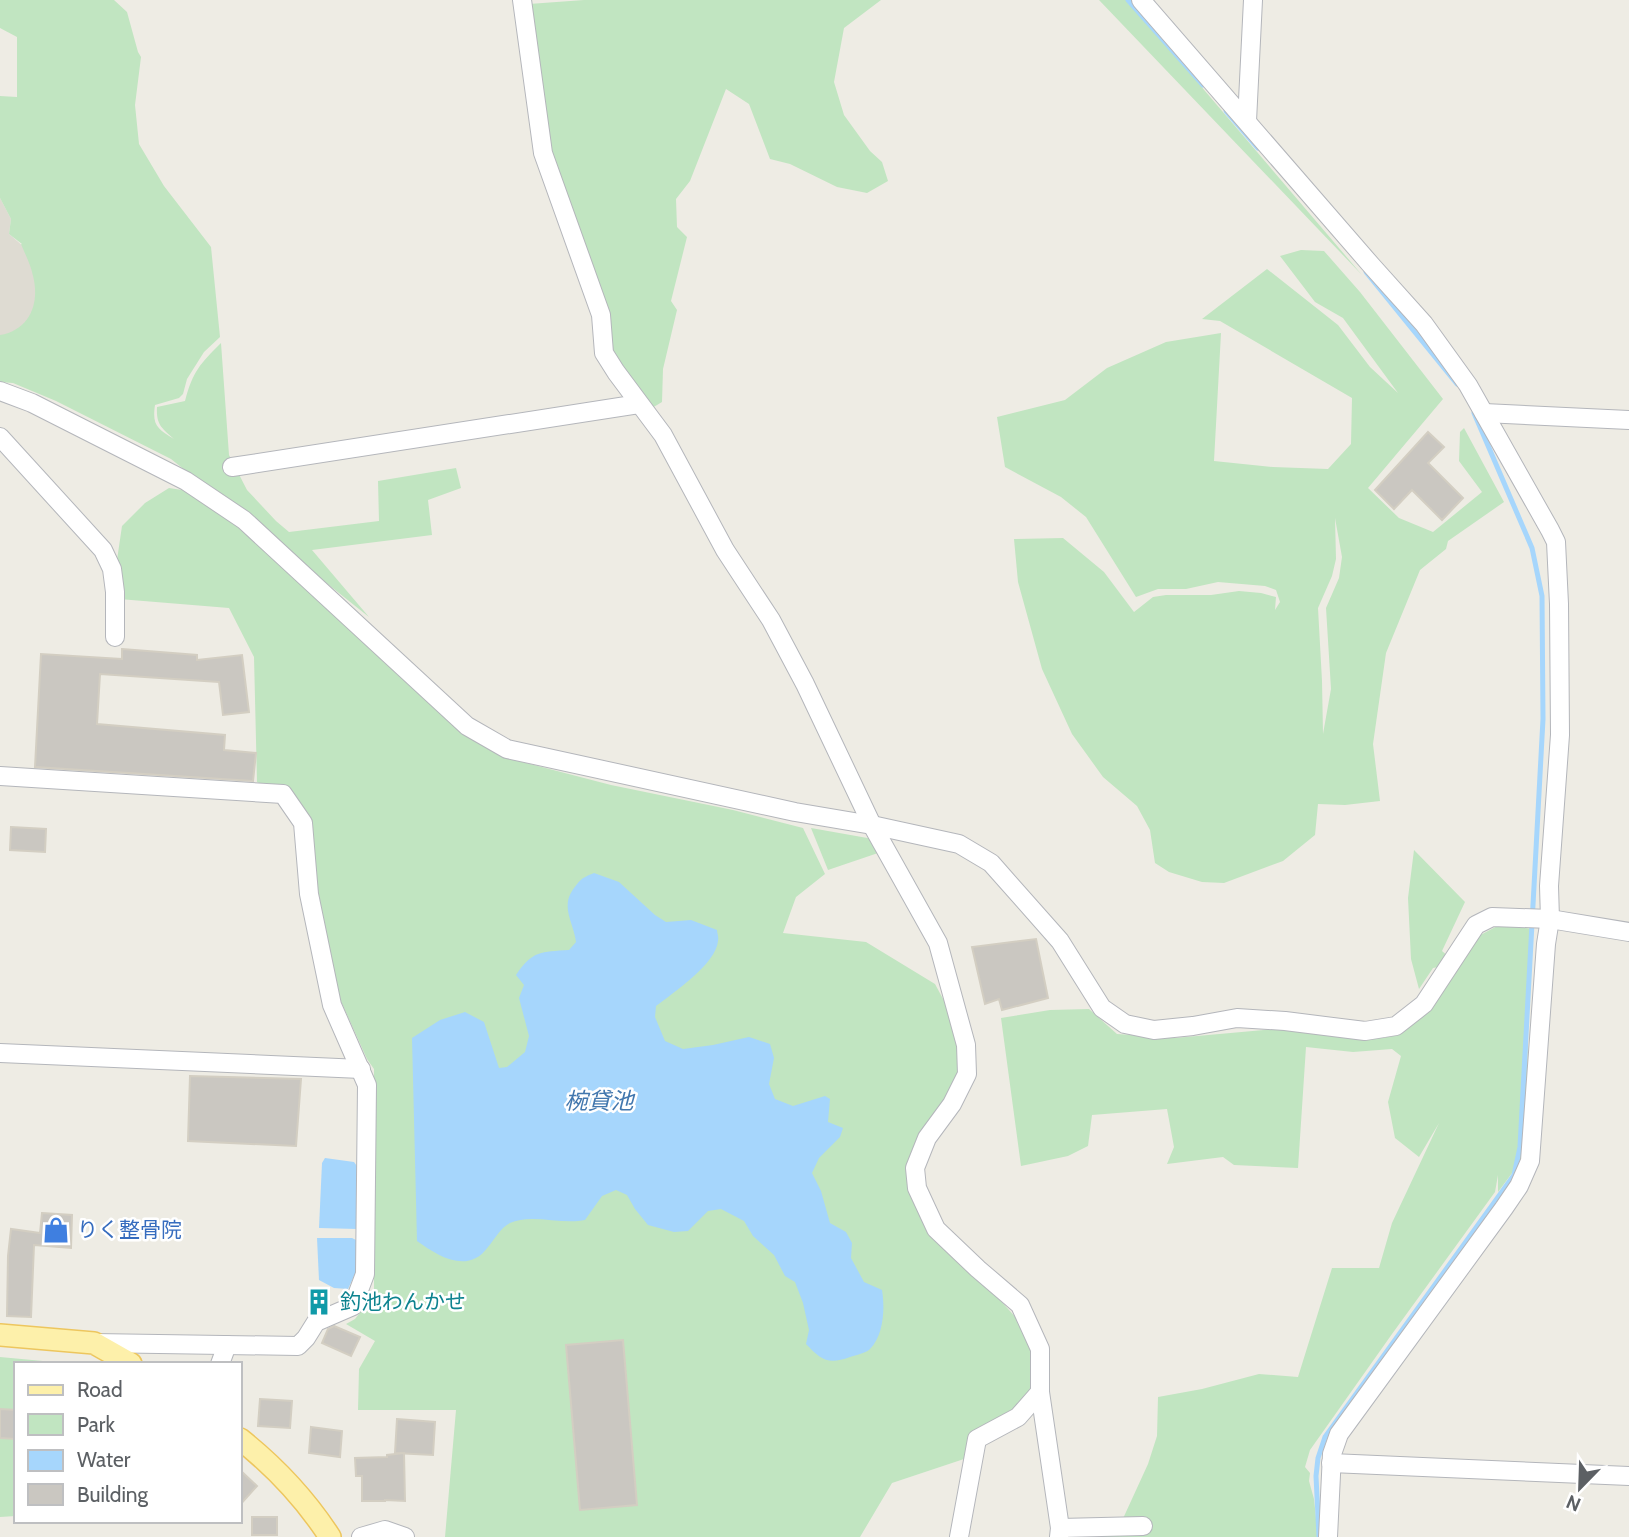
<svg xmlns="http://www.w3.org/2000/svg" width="1629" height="1537" viewBox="0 0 1629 1537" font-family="Cabin,'Noto Sans JP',sans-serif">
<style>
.education{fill:#dedbd2}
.green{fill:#c1e5c1;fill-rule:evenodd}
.water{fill:#a6d6fc}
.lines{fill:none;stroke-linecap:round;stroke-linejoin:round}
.stream{stroke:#a6d6fc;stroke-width:5}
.building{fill:#cac7c1;stroke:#d3cec2;stroke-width:2}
.minor-casing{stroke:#b4b6bb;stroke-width:20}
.major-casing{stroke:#edc65e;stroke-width:24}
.minor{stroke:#fff;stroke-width:18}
.major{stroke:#fdf0aa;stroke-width:21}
.labels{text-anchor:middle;stroke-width:5;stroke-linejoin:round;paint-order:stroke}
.shop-label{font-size:21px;fill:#366cbe;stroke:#fff;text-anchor:start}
.culture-label{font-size:21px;fill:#0d838f;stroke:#fff;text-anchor:start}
.water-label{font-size:23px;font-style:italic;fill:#4277ae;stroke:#fff}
</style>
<rect width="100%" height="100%" fill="#eeece4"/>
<path class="education" d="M0,198l11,21 -2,15 23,20 55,85 -68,29 -19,4z"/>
<g class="green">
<path d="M0,0h114l13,12 11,40 3,5 -6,48 4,39 25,42 47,61 9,90 -16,15 -17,27 -4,15 -4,4 -24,7c-3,20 2,24 19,34 -12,-11 -18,-14 -17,-32l28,-6c8,-30 15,-37 36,-58l8,112 18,35 29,31 13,11 90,-11 -1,-40 78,-13 5,20 -33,12 4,35 -120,15 57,67 -198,-158 -115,-58 -43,-18 -13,-1v-47c30,-5 40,-32 33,-59 -2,-11 -8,-22 -12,-32h1l-13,-10 2,-15 -11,-21v-102l17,1v-60l-17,-9z"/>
<path d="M584,0h297l-37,28 -10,54 10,33 26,36 12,11 6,19 -21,12 -30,-6 -47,-23 -20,-5 -21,-55 -23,-15 -36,92 -14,18 1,28 10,10 -16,64 6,9 -14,59 -1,33 -10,6 -36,-36 -73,-237 -14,-131z"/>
<path d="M1099,0h32l74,91 157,184z"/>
<path d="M1301,250l23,1 36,41 83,107 -75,89 31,30 34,14 49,-40 -23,-31 1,-29 4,-4 40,74 -56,39 -2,8 -26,21 -34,83 -13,91 7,57 -35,4 -27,-1 -3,31 -32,26 -59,22 -22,-1 -33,-10 -14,-9 -5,-33 -13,-24 -34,-29 -31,-43 -30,-65 -24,-87 -4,-43 49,-1 41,34 30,40 19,-15 13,-2h45l28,-4 22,2 15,4 -1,13 5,-8 -4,-12 -11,-4 -47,-4 -32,7h-28l-22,8 -50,-80 -25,-20 -56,-30 -8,-50 68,-17 42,-32 59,-26 55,-9 -7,128 59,6 55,2 23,-25 1,-46 -132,-77 -18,-2 65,-50 71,56 32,42 28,26 -55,-75 -28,-16 -35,-46zM1335,518l7,39 -3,21 -13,30 5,81 -8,45 -1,-53 -4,-73 14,-32 4,-17z"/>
<path d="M169,488l20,3 20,13 40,31 51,49 140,129 67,45 104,27 122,25 70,18 22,46 -29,23 -13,36 83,9 69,42 28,52 -4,43 -44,89 21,61 101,112 3,51 -76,67 -72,24 -32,54h-415l11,-127h-98l1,-41 16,-28 -29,-17 9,-5 19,-25v-225l-7,-10 -28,-62 -27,-137 -29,-66 -26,-12 -3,-125 -25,-49 -110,-9 -2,-39 5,-34 23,-23z"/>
<path d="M811,828l62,11 5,14 -50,17z"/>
<path d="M1414,850l51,52 -23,49 15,13 16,-25 28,-15 31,5 -4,67 -1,117 -6,48 -23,31v-17l-3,17 -103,142 -82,116 -5,17 5,6 -1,8 5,18 4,38h-259l1,-9 55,8 33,-72 9,-28 1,-39 44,-8 57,-15 39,3 34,-109h47l13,-45 47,-100 -20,34 -24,-19 -7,-36 13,-46 -9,-7 -39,3 -47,-5 -8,121 -64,-3 -11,-8 -56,7 7,-17 -7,-38 -75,6 -4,31 -20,10 -47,10 -20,-148 49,-8 39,-1 28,25 58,4 122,-11 48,9 40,2 19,-19 45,-54 -16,3 -14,21 -8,-30 -3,-61z"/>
<path d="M0,1357l75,7h-59v152l-16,1z"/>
</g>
<g class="water">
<path d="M594,873l25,9 36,33 11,7 25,-2 26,10c0,3 2,7 1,11 -2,23 -45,52 -62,65l-1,11 10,24 18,8 30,-4 36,-8 21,7 4,14 -5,26 6,15 18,7 32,-10 5,3 -2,23 15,6 -3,9 -21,21 -7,15 9,18 9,32 16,9 6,11 -1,15 13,24 18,8c3,18 2,45 -12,59 -4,4 -14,6 -20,8 -22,8 -29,3 -44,-13l3,-14 -6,-27 -8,-21 -10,-6 -11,-21 -21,-19 -9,-15 -23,-12 -13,2 -20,20 -14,1 -26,-7 -13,-16 -8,-14 -11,-5 -14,6 -17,24c-23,5 -55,-7 -75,3 -10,5 -15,16 -22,24 -20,28 -50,9 -71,-6l-5,-203 28,-18 25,-8 19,10 15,46 8,-1 18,-15 4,-16 -10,-38 5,-13 -8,-10c17,-25 25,-23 53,-25l7,-8c-2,-18 -15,-34 -4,-51 8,-11 9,-13 22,-18z"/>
<path d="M325,1158l29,4 5,7 -2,60 -38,-1 3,-65z"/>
<path d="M317,1238h35l6,3 -2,31 -8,17 -14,-1 -15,-8z"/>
</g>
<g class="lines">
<g class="stream">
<path d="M1128,0l75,85"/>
<path d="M1226,111l32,37"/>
<path d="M1366,272l91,112"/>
<path d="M1319,1537l-3,-61 2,-18 7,-21 189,-262 6,-28 23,-428 -1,-123 -10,-48 -58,-135"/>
</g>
</g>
<g class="building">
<path d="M1428,432l16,15 -16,16 35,35 -21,22 -30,-30 -18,19 -19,-19z"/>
<path d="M122,649l75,6v5l45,-5 7,57 -26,3 -4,-33 -119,-8 -3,50 128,11 -1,15 32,3 -3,28 -218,-14 6,-113 81,5z"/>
<path d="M11,827l35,2 -1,23 -35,-2z"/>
<path d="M1036,939l12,59 -46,12 -3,-11 -14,5 -13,-57z"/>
<path d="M190,1076l111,3 -5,67 -108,-5z"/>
<path d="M42,1213l30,2 -1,33 -37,-3 -3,72 -24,-1 1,-60 3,-27 29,4z"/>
<path d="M313,1293h14l-1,12 -14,5z"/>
<path d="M334,1326l26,11 -9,19 -29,-13 6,-14z"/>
<path d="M623,1340l14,165 -57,5 -14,-165z"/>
<path d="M260,1399l32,2 -2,27 -32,-2z"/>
<path d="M0,1409l16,1v29l-16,-1z"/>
<path d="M397,1419l38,3 -2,33 -38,-2z"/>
<path d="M311,1427l31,4 -2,26 -31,-4z"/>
<path d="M404,1453l1,48 -20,-1v1h-23v-25h-6l-1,-18 32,-1v-2z"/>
<path d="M240,1470l17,16 -17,19z"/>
<rect x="252" y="1517" width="25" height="18"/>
</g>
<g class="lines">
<g class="minor-casing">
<g id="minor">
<path d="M522,0l21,153 58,162 3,38 12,19 47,63 62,115 46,70 34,64 67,141 66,118 28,102 1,29 -15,30 -25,34 -12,30 2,20 19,41 42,40 42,36 20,44v43l20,136 -1,9"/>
<path d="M1141,0l230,265 53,59 44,61 82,145 6,12 3,62 1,131 -11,151 1,33 -4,25 -16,217 -11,25 -15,22 -165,226 -7,20 -4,83"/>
<path d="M1247,121l6,-121"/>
<path d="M0,391l32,12 154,78 58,39 223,206 40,23 288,63 77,13 87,19 32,19 69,78 42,67 23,16 29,6 39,-4 44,-8 48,3 80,10 31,-5 28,-22 52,-79 16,-8 58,2 79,13"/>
<path d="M1484,413l145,7"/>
<path d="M0,437l103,113 9,19 3,23v45"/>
<path d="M232,467l407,-63"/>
<path d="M0,776l283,18 20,29 6,71 23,111 35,80 -2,189 -12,32 -37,16 -10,16 -8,8 -204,-3"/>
<path d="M0,1053l361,16"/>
<path d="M220,1364l7,-19"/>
<path d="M1331,1463l298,13"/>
<path d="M1060,1528l83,-2"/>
<path d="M361,1537l24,-7 20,7"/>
<path d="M959,1537l18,-98 41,-22 22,-25"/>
</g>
</g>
<g class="major-casing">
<g id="major">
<path d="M0,1335l94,8 37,21"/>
<path d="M240,1439c34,27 66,61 90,98"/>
</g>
</g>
<use href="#minor" class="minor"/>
<use href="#major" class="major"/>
</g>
<defs>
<g id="shop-bare" transform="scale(2.1)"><path d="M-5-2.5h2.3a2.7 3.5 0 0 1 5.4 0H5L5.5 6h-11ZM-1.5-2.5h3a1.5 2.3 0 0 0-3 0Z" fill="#3f7fe0" stroke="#fff" stroke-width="2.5" paint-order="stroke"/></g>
<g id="building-bare" transform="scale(2.1)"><path d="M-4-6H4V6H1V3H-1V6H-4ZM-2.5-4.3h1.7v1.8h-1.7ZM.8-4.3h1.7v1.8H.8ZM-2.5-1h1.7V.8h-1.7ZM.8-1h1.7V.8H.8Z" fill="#0f9aa8" stroke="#fff" stroke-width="2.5" paint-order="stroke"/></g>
</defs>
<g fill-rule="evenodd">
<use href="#shop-bare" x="56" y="1230"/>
<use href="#building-bare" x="319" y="1302"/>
</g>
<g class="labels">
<g class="shop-label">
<text x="77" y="1237">りく整骨院</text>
</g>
<g class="culture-label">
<text x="340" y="1309">釣池わんかせ</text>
</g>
<g class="water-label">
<text x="599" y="1109">椀貸池</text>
</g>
</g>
<rect x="14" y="1362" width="228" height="161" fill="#ffffff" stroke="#bebfc1" stroke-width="2"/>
<rect x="28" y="1385" width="35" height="10" fill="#fdf0aa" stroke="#bebfc1" stroke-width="2"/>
<text x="77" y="1397" font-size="21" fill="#5c6064">Road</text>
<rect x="28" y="1414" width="35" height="21" fill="#c1e5c1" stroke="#bebfc1" stroke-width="2"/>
<text x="77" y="1432" font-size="21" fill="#5c6064">Park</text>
<rect x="28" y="1450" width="35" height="21" fill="#a6d6fc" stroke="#bebfc1" stroke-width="2"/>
<text x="77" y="1467" font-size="21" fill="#5c6064">Water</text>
<rect x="28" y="1484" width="35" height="21" fill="#cac7c1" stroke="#bebfc1" stroke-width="2"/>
<text x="77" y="1502" font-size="21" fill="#5c6064">Building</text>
<g transform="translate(1580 1488) rotate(203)" stroke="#ffffff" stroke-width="5" paint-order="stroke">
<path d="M0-5L12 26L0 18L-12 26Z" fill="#5c6064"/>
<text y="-10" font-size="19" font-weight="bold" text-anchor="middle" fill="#5c6064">N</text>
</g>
</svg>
